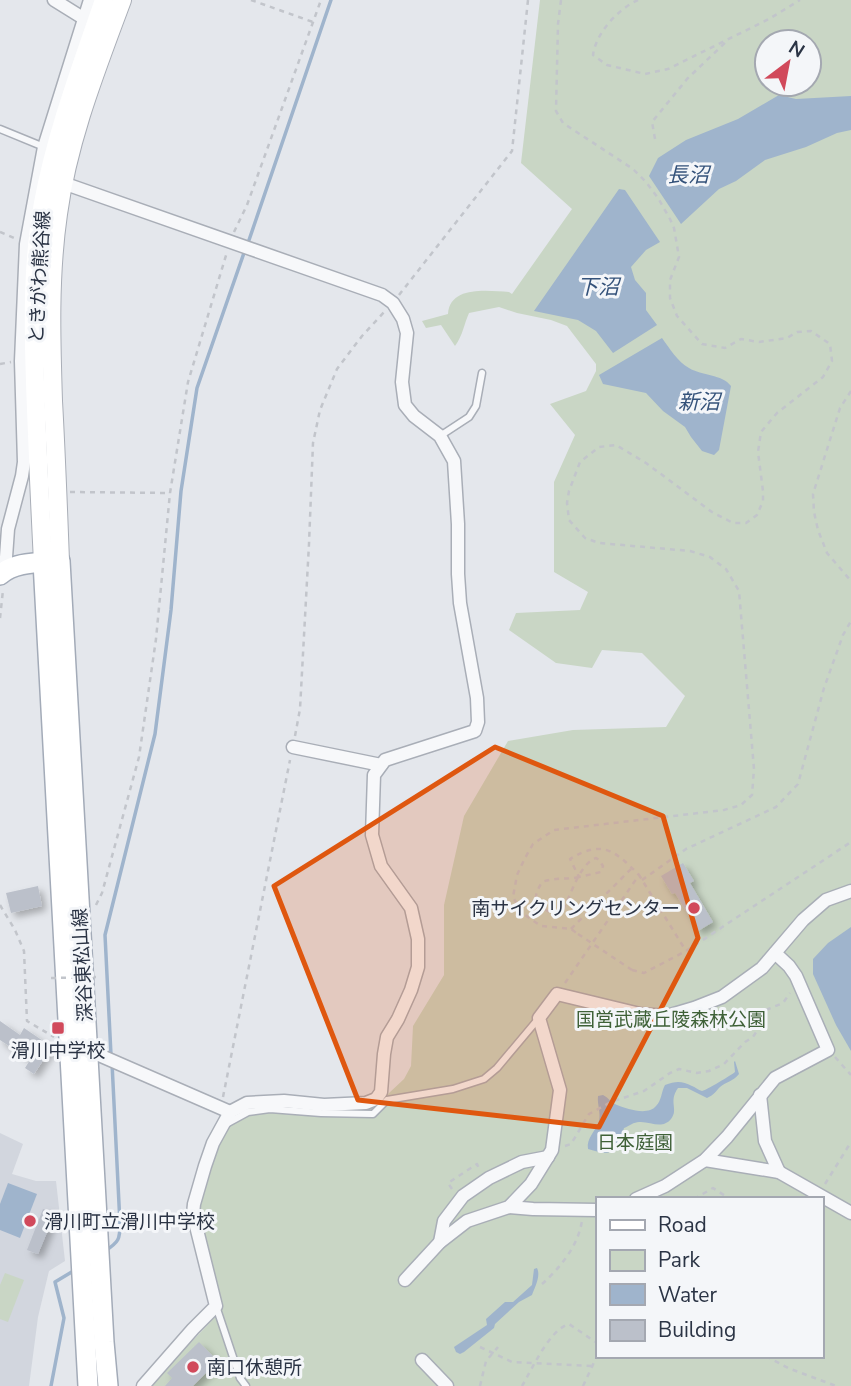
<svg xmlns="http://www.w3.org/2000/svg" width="851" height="1386" viewBox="0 0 851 1386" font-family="'Nunito Sans','Noto Sans JP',sans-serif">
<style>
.built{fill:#d2d6de}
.green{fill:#c9d6c5;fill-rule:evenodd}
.water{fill:#9fb4cc}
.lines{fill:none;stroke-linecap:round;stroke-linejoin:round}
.stream{stroke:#9fb4cc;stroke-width:3.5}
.building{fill:#bbc0ca;filter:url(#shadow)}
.lane-casing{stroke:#a9aeb7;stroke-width:9}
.street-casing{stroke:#a9aeb7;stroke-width:15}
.secondary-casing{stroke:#a9aeb7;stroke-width:20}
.primary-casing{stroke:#a3abb8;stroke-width:22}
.path{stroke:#c2c5cb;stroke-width:2.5;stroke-dasharray:5 5;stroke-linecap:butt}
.lane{stroke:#f7f8fa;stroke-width:6}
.street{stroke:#f7f8fa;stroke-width:12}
.secondary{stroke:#fff;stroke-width:18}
.primary{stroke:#fff;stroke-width:19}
.path-bridge{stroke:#c2c5cb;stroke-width:2.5;stroke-dasharray:5 5;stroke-linecap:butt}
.marked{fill:#df570f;fill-opacity:0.2;stroke:#df570f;stroke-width:5;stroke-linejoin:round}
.poi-dot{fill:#d1495b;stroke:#f4f6f9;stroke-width:2.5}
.labels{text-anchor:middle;stroke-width:6;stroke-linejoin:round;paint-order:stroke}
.street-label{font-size:19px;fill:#2b3445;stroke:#f4f6f9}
.poi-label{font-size:19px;fill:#2b3445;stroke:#f4f6f9;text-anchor:start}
.park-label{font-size:19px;fill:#3f6138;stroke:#f4f6f9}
.water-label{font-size:21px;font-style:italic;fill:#34527a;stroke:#f4f6f9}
</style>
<defs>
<filter id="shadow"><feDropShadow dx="4.5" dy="4.5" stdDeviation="3.5" flood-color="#0004"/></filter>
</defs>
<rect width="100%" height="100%" fill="#e4e7ec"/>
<path class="built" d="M0,1133l23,11 -11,30 24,7h20l9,80 -16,10 -11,46 -9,69h-29z"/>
<g class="green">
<path d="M540,0h311v1386h-702l73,-76 -25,-91 9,-38 16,-42 11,-22 17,-10 132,-5 7,-9 15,-14 7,-13 2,-40 31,-51v-70l20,-89 44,-75 65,-11 93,-3 19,-31 -43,-43 -40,-3 -10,18 -36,-5 -47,-33 7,-17 64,-3 8,-18 -34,-20v-90l21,-47 -25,-31 36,-13 10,-20v-7l-29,-38 -16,-6 -34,-7 -18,-6 -30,6c-5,11 -6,22 -14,33l-14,-21 -15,3 -4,-7 26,-7c2,-29 41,-23 61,-22l3,2 60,-85 -51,-46zM767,42h42v42h-42zM597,1199h224v157h-224z"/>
<path d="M5,1273l19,7 -16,42 -8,-3v-34z"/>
</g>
<g class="water">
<path d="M779,95l17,4 55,-3v34l-14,3 -31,14 -41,13 -29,21 -17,8 -38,35 -32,-48 9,-18 28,-18 52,-21z"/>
<path d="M619,189l6,1 35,52 -14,8 -15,17 4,13 11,13v17l11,15 -44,28 -17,-22 -18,-11 -44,-9z"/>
<path d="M662,338c8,11 15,23 27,30 13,8 33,6 42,18l-12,64 -5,5 -12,-4 -11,-14 -6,-10 -22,-16 -17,-18 -43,-9 -4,-9z"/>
<path d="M851,927v124l-15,-26 -23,-51v-15l15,-16z"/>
<path d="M735,1061l4,13c-5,7 -13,8 -19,13 -5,5 -6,8 -13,11l-20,-10h-9c-10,14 1,21 -7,31 -9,11 -21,2 -32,3 -5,0 -10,4 -15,6 -7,25 -11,29 -36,21 -2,-11 8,-18 11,-28 2,-8 -2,-17 -1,-25l5,-1c6,3 8,8 14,10 10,4 31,11 39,1 6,-6 5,-14 9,-21 11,-4 17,-4 27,1 3,1 6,4 10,5 3,0 31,-17 33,-19l-1,-10z"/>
<path d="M8,1183l29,11 -17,44 -20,-8v-26z"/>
<path d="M537,1268c4,8 -2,19 -5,27l-13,7 -24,22 -1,4 -30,24 -4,2 -4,-2 -2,-5 33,-22 -1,-6 19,-17h8l19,-17 2,-16z"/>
</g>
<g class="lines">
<g class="stream">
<path d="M248,243l83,-243"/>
<path d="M111,1055l-6,-120 50,-201 16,-124 10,-119 16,-103 48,-138"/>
<path d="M105,1251c14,-9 15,-12 15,-27l-8,-161"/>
<path d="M51,1386l13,-68 -9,-36 20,-12"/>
</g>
</g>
<g class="building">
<path d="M683,863l11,18 -4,2 23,39 -15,9 -23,-38 -3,1 -11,-18z"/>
<path d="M38,886l4,20 -31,7 -5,-20z"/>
<path d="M0,1021l20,14 4,-7 28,19 -18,27 -9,-6 5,-8 -30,-20z"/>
<path d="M43,1209l12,4 -17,41 -11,-4z"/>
<path d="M199,1342l19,19 -25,25h-28l7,-8 -5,-5z"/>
</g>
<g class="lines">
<g class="lane-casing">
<g id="lane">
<path d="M0,129l44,18"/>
<path d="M440,436l29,-19 7,-11 6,-33"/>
<path d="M226,1124l22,-12 22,-3 51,4 52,1 14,-14 66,-11 31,-10 13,-11 42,-50"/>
<path d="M216,1306l24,72 6,8"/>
</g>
</g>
<g class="street-casing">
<g id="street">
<path d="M54,0l29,18 8,2"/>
<path d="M63,183l319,112 11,8 10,16 4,14 -5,49 3,23 9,11 26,20 14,25 4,63v50l2,29 17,95 1,24 -3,9 -90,29 -11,15 -2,60 9,31 30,42 7,31v28l-7,23 -13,29 -11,18 -3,17 -3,38 -5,7 -10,4 -42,2 -40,-4 -37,2 -17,9 -17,31 -8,23 -11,38 -1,10 23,92 -23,23 -50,57"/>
<path d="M5,571l3,-42 14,-53 2,-14 -3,-101 5,-117 18,-97 46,-147"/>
<path d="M293,747l88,18"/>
<path d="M83,1048l147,64"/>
<path d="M760,1095l5,46 14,31"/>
<path d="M705,1160l74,12 72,41"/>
<path d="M636,1199l29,-13 40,-26 22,-23 48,-59 53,-28 -32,-74 -7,-10 -14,-13"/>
<path d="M509,1207l24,2 64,1"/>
<path d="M440,1242l4,-21 19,-25 26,-18 33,-16 26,-5"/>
<path d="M405,1280l35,-38 27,-21 42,-14 22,-23 21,-34 8,-60 -21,-72 18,-24 83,20 27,2 27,-8 28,-11 40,-29 41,-48 23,-20 25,-9"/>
<path d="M422,1360l25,26"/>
</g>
</g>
<g class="secondary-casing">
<g id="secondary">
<path d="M60,561c-2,-53 -4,-107 -7,-160 -2,-62 -4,-125 5,-187 10,-74 38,-144 64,-214"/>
<path d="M43,562c-3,-60 -6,-120 -8,-180 -2,-59 -3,-120 8,-179 13,-70 38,-136 61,-203"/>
</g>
</g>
<g class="primary-casing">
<g id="primary">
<path d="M43,562l45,824"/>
<path d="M0,575c15,-14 41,-12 60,-14l44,781 4,44"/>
</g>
</g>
<g class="path">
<path d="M251,0l62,22"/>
<path d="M561,0l-3,24 -2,87 7,12 70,46 13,13 12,16 12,21 4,9 5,29 -9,23v18l7,18 25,28 23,4 16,-9 18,3 28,-4 10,-6 14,-1 19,13 2,17 -9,16 -46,36 -16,19 -3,20 5,39v10l-6,14 -11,8h-13l-21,-11 -66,-49 -30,-18 -17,2 -19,15 -11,29 -2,12 2,17 16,18 14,5 91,8 20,6 16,12 13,22 15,178 -2,26 -11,10 -17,5 -170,20 -21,14 -8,14 -8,17 -4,22 9,16 19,13 30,3 7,5"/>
<path d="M638,0c-20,9 -42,33 -45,55l14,10 38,9 23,-5 101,-50 31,-19"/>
<path d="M655,139l-3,-17 35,-43 41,-39"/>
<path d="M0,232l14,6"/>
<path d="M234,232l13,-27 74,-205"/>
<path d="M399,295l113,-144 16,-151"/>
<path d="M0,364l11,-2"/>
<path d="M851,391l-11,17 -27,86 1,18 4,18 9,23 24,28"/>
<path d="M70,492l98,1"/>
<path d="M0,618l3,-28"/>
<path d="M295,736l5,-27 9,-165 4,-101 7,-33 17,-41 25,-33 24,-26"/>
<path d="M579,877c-13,3 -24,0 -37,5 -10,17 -8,21 9,31l11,-2c9,-15 17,-47 34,-53l3,2 4,6 -2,6 -22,5 -9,-18c33,-20 45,-8 69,16"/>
<path d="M642,880l44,-31 90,-42 22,-23 26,-96 19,-53 8,-14"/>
<path d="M0,905l15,25 9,21 3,70 27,16"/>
<path d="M96,905l6,-12 37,-136 17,-118 14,-146 18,-111 39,-130"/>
<path d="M571,929l61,-61"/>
<path d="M632,970l12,3 42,-22 165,-109"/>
<path d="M565,983l74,-108 47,76"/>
<path d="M835,1057l16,18"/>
<path d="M223,1097l67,-337"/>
<path d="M565,1146l6,-2 18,-30 22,-12 33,-11 26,-18 9,-4 18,4 12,-2 15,-7 21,-22 8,-5 7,-11 1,-7 5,-9 17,-7 7,-10"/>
<path d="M825,1184l26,-42"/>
<path d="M452,1189l-4,-6 29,-19 2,5"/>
<path d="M694,1199l19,-11 17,11"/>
<path d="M542,1284c18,-16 37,-39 40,-64"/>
<path d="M480,1347l32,15 80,4"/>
<path d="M766,1356l22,12 48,18"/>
<path d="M480,1386l6,-25 12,-14"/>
<path d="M522,1386c10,-17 28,-57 47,-62l28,19"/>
<path d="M583,1386l14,-30"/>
</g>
<use href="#lane" class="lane"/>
<use href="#street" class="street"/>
<use href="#secondary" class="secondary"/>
<use href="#primary" class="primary"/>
<g class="path-bridge">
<path d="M578,934l54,36"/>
<path d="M51,978l49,-1"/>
</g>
</g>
<path class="marked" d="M495,747l168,69 35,122 -99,189 -241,-27 -84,-214z"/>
<g class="poi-dot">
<circle cx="694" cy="908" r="7"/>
<rect x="51" y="1021" width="14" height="14" rx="3.5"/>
<circle cx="30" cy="1221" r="7"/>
<circle cx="193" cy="1367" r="7"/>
</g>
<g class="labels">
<g class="street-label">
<text transform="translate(39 277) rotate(-87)" y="7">ときがわ熊谷線</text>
<text transform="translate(82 965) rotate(-93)" y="7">深谷東松山線</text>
</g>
<g class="poi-label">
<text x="680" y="915" text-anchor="end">南サイクリングセンター</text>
<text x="58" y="1057" text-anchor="middle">滑川中学校</text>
<text x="44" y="1228">滑川町立滑川中学校</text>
<text x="207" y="1374">南口休憩所</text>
</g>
<g class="park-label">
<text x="671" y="1026">国営武蔵丘陵森林公園</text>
<text x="635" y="1149">日本庭園</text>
</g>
<g class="water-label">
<text x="688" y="182">長沼</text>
<text x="598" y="294">下沼</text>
<text x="699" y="409">新沼</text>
</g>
</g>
<rect x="596" y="1197" width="228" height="161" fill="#f4f6f9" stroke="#a4a8b1" stroke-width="2"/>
<rect x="610" y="1220" width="35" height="10" fill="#ffffff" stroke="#a4a8b1" stroke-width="2"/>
<text x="658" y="1232" font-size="21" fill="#2b3445">Road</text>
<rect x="610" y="1250" width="35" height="21" fill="#c9d6c5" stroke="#a4a8b1" stroke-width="2"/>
<text x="658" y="1267" font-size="21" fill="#2b3445">Park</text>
<rect x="610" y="1284" width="35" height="21" fill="#9fb4cc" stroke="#a4a8b1" stroke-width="2"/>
<text x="658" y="1302" font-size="21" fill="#2b3445">Water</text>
<rect x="610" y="1320" width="35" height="21" fill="#bbc0ca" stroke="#a4a8b1" stroke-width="2"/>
<text x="658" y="1337" font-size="21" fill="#2b3445">Building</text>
<g transform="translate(788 63) rotate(32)"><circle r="33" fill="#f4f6f9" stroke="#a4a8b1" stroke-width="2"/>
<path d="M0-5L12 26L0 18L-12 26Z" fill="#d1495b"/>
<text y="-10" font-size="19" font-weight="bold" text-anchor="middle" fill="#2b3445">N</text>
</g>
</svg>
